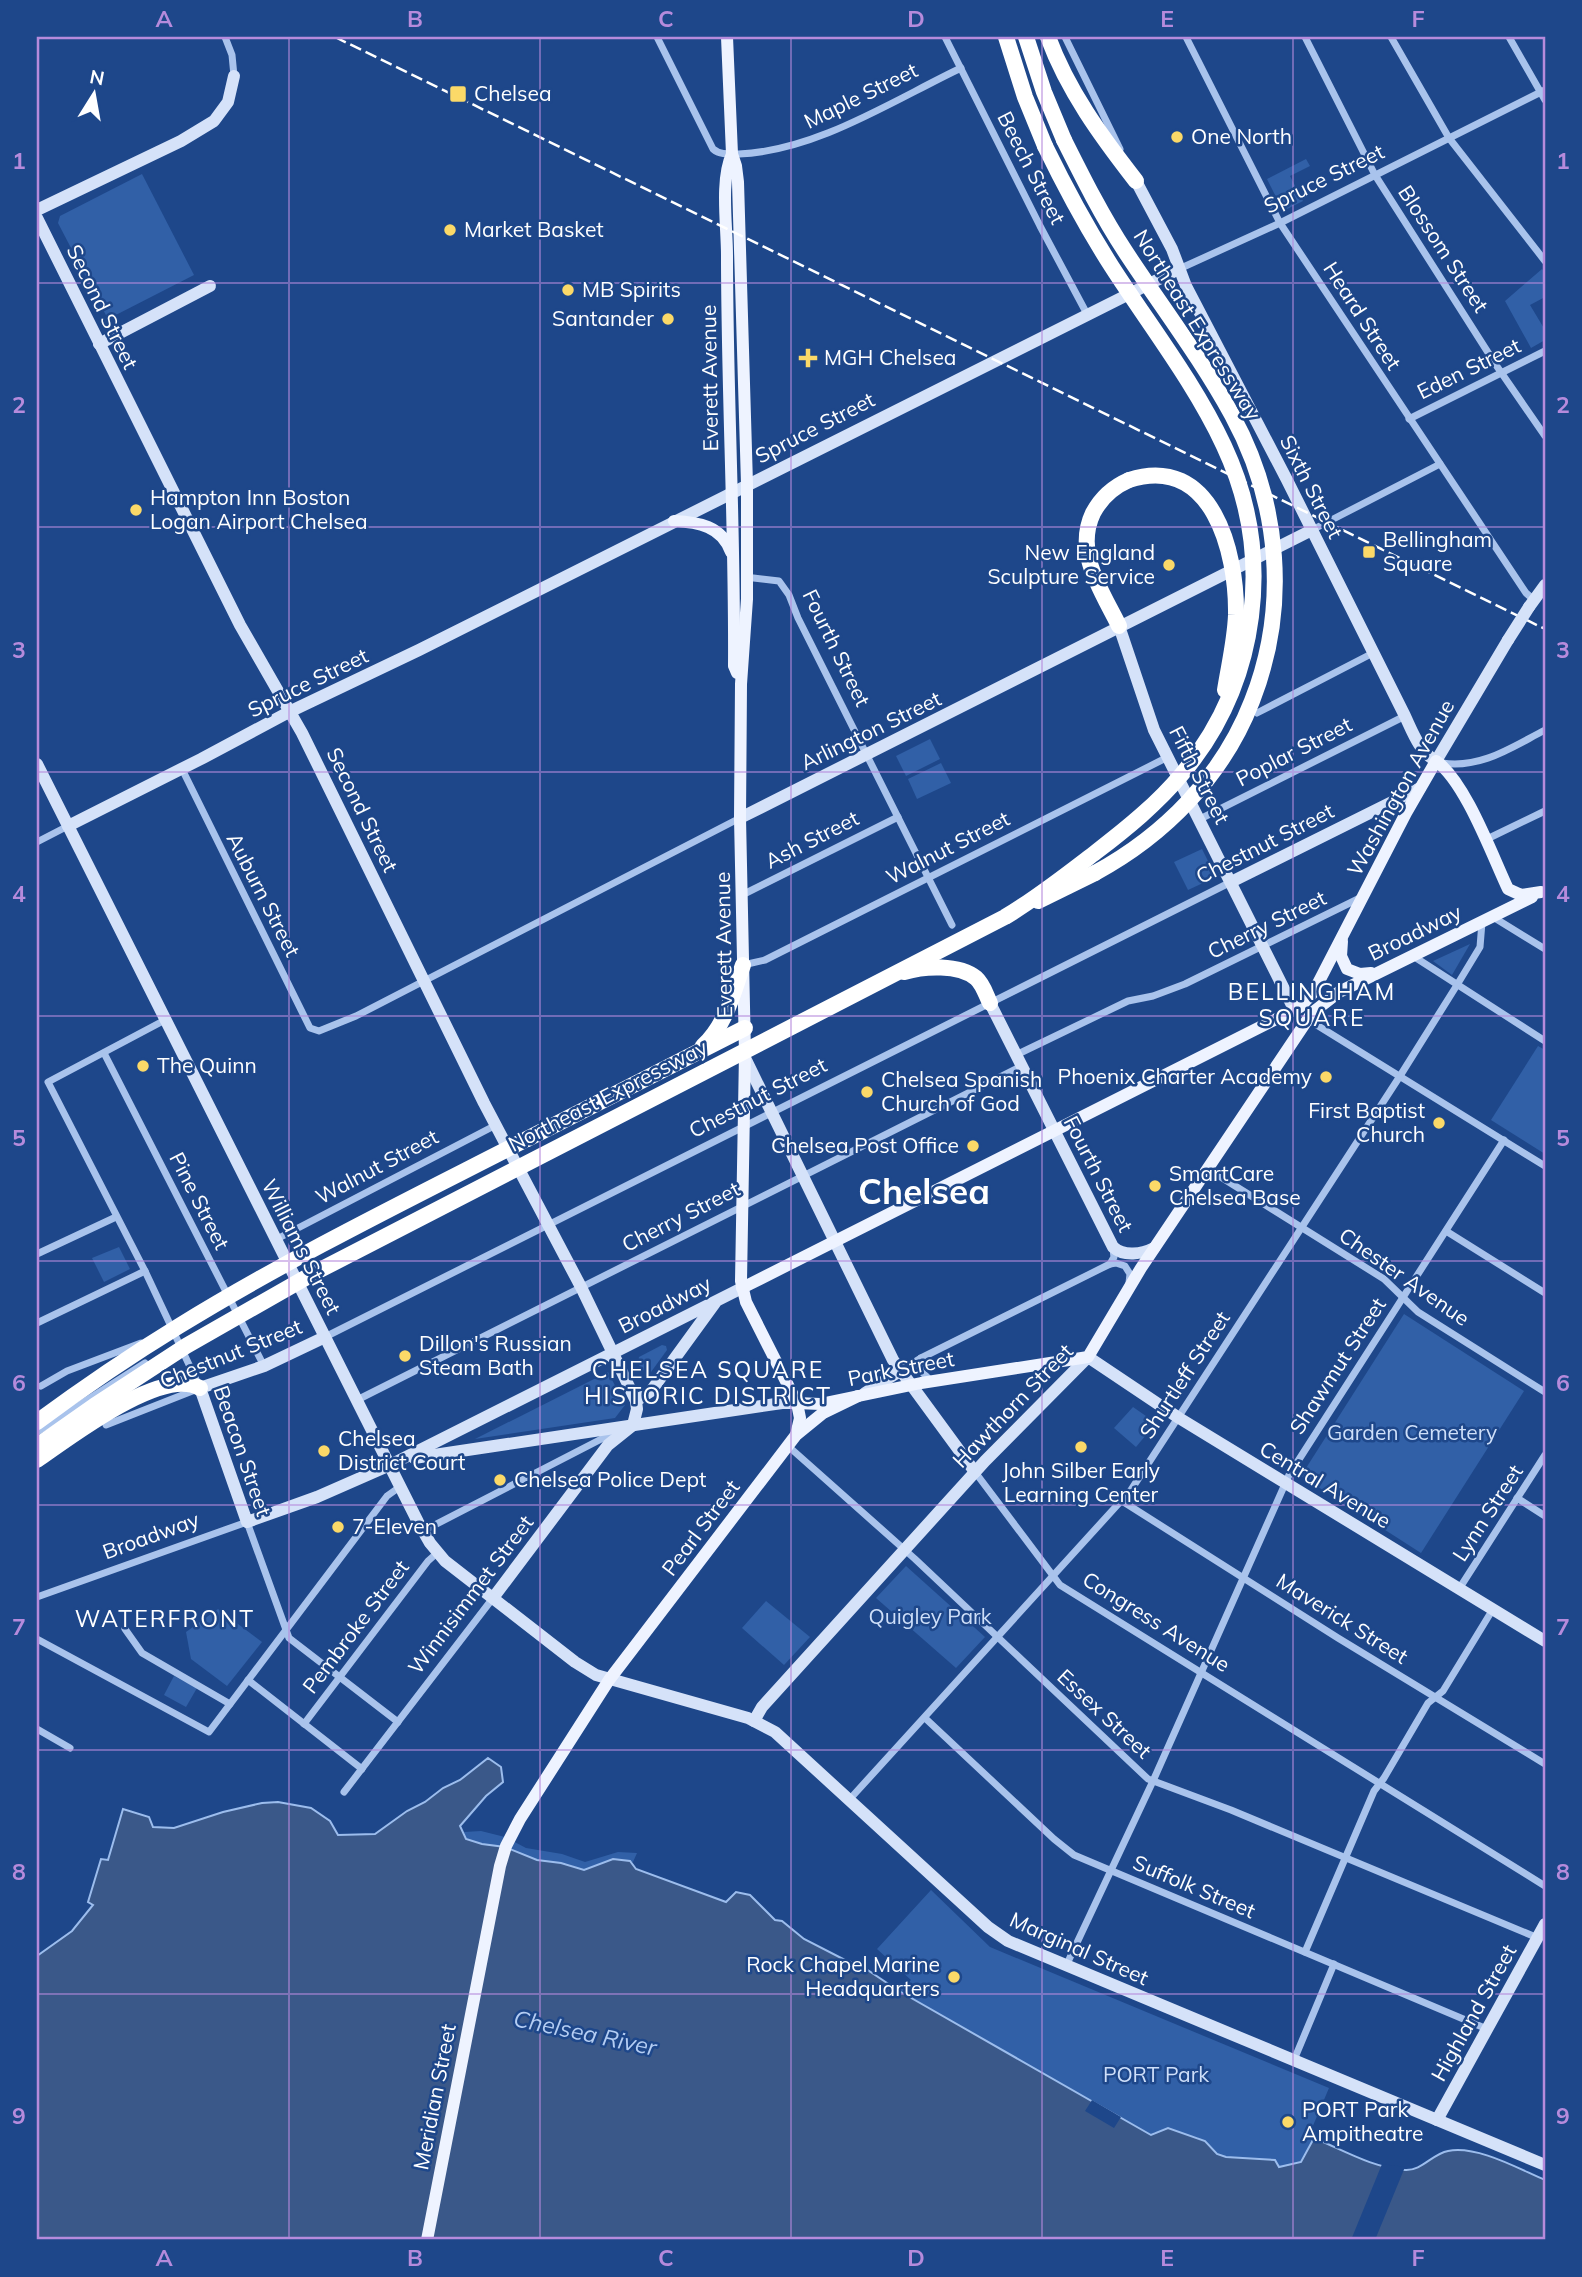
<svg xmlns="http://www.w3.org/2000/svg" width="1582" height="2277" viewBox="0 0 1582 2277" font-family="Mulish,sans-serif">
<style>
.green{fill:#3160a7}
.water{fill:#3a5889;stroke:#9cbded;stroke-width:2}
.pier{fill:#1e478a}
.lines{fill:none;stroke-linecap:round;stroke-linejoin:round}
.street{stroke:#a9c3ec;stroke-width:7}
.secondary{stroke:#d5e2f9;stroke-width:12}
.primary{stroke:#eef3ff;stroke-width:12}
.highway{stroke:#fff;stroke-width:16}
.rail{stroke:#fff;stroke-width:2.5;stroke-dasharray:12 5;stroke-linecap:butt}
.secondary-bridge{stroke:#d5e2f9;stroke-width:12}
.highway-bridge{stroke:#fff;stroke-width:16}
.grid{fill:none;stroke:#b68bdc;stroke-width:2;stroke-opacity:0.55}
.poi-dot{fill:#fbd968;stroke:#1e478a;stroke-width:2.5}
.labels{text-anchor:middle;stroke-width:5;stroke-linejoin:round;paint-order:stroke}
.poi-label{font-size:21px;fill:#fff;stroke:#1e478a;text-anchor:start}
.street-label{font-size:21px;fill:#fff;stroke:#1e478a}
.park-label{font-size:21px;fill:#cedff9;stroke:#1e478a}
.neighbourhood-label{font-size:23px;letter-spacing:2px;fill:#fff;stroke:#1e478a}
.water-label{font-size:23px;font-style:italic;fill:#b4cdf3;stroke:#1e478a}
.town-label{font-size:35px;font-weight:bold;fill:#fff;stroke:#1e478a}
.neatline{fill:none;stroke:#b68bdc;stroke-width:2.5}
.grid-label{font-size:23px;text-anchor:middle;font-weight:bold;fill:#b68bdc}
</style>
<rect width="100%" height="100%" fill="#1e478a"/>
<g class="green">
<path d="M1306,159l4,7 -20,10 13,25 -20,10 -16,-32z"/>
<path d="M142,174l52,101 -86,44 -50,-96 2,-7z"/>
<path d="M1542,269l3,4v24l-15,8 15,25v10l-14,8 -26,-47z"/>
<path d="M930,739l10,20 -34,17 -10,-20z"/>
<path d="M941,763l10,20 -34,16 -9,-20z"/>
<path d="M1202,849l14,28 -28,13 -14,-28z"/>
<path d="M1470,944l-18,31 -19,-14z"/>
<path d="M1538,1046l7,4v104l-54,-34z"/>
<path d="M119,1247l11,22 -26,13 -12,-24z"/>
<path d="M1404,1314l120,77 -103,162 -120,-77z"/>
<path d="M662,1345l4,1 1,4 -16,22 -9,-2 -4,-7 1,-6z"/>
<path d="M608,1372l17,33 -10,13 -140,21z"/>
<path d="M1133,1407l23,16 -20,24 -22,-19z"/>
<path d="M906,1566l79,71 -29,31 -80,-70z"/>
<path d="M766,1601l44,36 -26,28 -42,-37z"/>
<path d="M218,1609l44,33 -35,44 -36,-27 -5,-27z"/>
<path d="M174,1676l23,12 -11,19 -22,-12z"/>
<path d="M481,1831l24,6 21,11 36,6 23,8 33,-10 19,1 -4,9 -20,-3 -29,11 -16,-6 -31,-4 -32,-13 -30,-4 -9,-4 -2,-7z"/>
<path d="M931,1890l59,57 339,141 -20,47 5,3 -13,24 -22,5 -4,-7 -49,-3 -9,-3 -20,-17 -42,-5 -4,3 -252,-144 12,-11 -34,-31z"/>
</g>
<path class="water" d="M488,1758l13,9 2,15 -17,14 -26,30 6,13 16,5 23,3 32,13 24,3 23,7 29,-11 17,2 6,8 90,33 10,-10 14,3 25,25 7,1 22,18 41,21 15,5 39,26 252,144 17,-7 37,13 12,13 9,3 49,3 4,7 22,-5 13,-24c29,12 59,30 91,32 17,1 27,-16 43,-19 29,-6 71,18 97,29v60h-1508v-284l35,-25 21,-26 -5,-3 13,-43 7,1 15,-51 26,8 4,10 21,1 49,-16 39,-9 16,-1 33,6 19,13 8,14 37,-1 32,-23 18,-9 18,-14 17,-8z"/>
<g class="pier">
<path d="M1092,2100l29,17 -7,11 -29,-17z"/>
<path d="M1382,2164l23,3 -30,73h-24z"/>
</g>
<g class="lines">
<g class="street">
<path d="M225,37l7,18 2,21"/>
<path d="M657,37l56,112c7,6 16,5 26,5 77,-3 153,-53 222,-86"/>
<path d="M945,37l95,189 47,88"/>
<path d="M1065,37l55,112"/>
<path d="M1186,37l94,186 246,370 8,7"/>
<path d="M1305,37l70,138 121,190 49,71"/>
<path d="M1391,37l58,101 96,123"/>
<path d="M1509,37l36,63"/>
<path d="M1179,269l101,-46 265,-133"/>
<path d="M1409,419l136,-68"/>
<path d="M1312,530l128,-66"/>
<path d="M745,577l34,4 10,14 9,23 154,307"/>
<path d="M1257,713l116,-60"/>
<path d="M1442,763c39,6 70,-16 103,-33"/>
<path d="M182,769l128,259 9,3 37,-15 384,-198"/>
<path d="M1200,819l205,-103"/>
<path d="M1485,840l60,-29"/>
<path d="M37,842l31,-16"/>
<path d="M742,895l156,-78"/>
<path d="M1493,917l52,32"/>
<path d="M1413,956l132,85"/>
<path d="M743,965l22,-5 403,-203"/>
<path d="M1307,1019l238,147"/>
<path d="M104,1053l160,313"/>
<path d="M1016,1055l112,-54 25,-5 32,-12 175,-86"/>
<path d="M1208,1169l176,110 34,33 127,80"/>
<path d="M1446,1231l99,62"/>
<path d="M275,1240l221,-115"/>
<path d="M37,1254l79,-37"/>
<path d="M1110,1264l6,-1 9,3 5,8 -1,9"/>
<path d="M37,1323l108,-52"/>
<path d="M325,1337l906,-455"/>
<path d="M921,1358l-1,12 10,10"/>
<path d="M900,1371l21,-13 189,-94 4,-7 -1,-8"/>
<path d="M41,1386l26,-15 74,-28"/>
<path d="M357,1400l665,-334"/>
<path d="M106,1425l94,-37 -55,-117 -97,-189 117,-62"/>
<path d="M37,1432l108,-69"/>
<path d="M788,1446l127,113 233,220 83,31 307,128"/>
<path d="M975,1472l85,113 485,301"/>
<path d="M1517,1498l28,18"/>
<path d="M1122,1501l216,137 207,126"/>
<path d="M423,1531l190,-98"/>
<path d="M1459,1589l86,-134"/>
<path d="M37,1597l210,-75 42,116 109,84"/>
<path d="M125,1629l17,24 88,51"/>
<path d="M37,1639l172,93 178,-236 14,-10"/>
<path d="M248,1680l114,89"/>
<path d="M925,1718l129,121 20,16 413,174"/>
<path d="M304,1724l124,-163 9,-8"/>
<path d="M37,1729l33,19"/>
<path d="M344,1792l149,-194"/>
<path d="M849,1800l282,-310 269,-414 57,-91 23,-38 2,-25"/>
<path d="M1305,1952l69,-161 10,-13 44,-75 15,-12 50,-82"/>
<path d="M1066,1966l87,-185 136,-306 215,-335"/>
<path d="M1294,2060l40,-96"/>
</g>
<g class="secondary">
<path d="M1136,181l36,68 14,37 101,194 118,236c8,17 14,35 31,45l72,-121"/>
<path d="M37,210l144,-69 33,-20 14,-19 6,-26"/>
<path d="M37,218l203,407 62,108 182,370 97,184 55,114 1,8 -4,16 -25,20 -115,153"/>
<path d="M99,344l111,-58"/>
<path d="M1529,607l16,-22"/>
<path d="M1119,626l35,104 141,281"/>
<path d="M37,764l381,758 12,21 15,18 130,101 21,13 152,43 27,14 213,195 20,14 537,224"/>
<path d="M740,818l572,-288"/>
<path d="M68,826l133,-67 88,-47 130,-62 760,-381"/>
<path d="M1231,882l189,-94"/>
<path d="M990,1003l123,244c11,10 29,7 41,1"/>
<path d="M745,1058l148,302 82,112"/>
<path d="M325,1337l-61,29 -64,22 47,134 70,-25 73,-32 352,-177"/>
<path d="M865,1393l35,-22"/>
<path d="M636,1401l15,-10 64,-88"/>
<path d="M414,1458l368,-55h15"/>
<path d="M754,1721l8,-14 223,-246 103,-104 91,61 366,223"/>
<path d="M1437,2120l108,-196"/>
</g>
<g class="primary">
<path d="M727,37l5,117 4,12 2,16 9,302v115l-6,85 -1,134 5,235 -4,228 5,21 51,101 3,15 -4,17"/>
<path d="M732,154c-12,26 -5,72 -5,101 0,137 8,274 7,411l3,7"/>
<path d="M674,521c24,1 48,5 57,31"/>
<path d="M1342,941l-1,15 6,13 13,5 11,-1"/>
<path d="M742,1288l558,-281 13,-14 93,-180 30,-52c29,20 56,94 72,128l13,6 20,-3"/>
<path d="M797,1403l23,1 101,-21 167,-26 53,-89 171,-255 27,-21 193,-95"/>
<path d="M427,2240l73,-374 6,-20 14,-27 89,-139 187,-245 27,-22 35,-17"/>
</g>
<g class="highway">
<path d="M1006,37l19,60 20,49"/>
<path d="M1026,37l18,55 20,48"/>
<path d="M1048,37c20,54 53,99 88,144"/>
<path d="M1119,626c-17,-35 -45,-73 -26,-113 8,-15 20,-26 36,-33"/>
<path d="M1038,901l57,-28"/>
<path d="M904,972c20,-6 55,-8 72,6 7,6 10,17 14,25"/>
<path d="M703,1046c23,-21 30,-53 40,-81"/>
<path d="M527,1139l218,-111"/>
<path d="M37,1460c32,-22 125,-94 163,-72"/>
</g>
<path class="rail" d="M335,37l1210,592"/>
<path class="secondary-bridge" d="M1508,640l21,-33"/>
<g class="highway-bridge">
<path d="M1064,140c19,38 38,76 61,111 36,55 76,107 107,164 48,88 57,192 20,286 -29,75 -87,134 -157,172"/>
<path d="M1129,480c83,-27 108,72 107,135 -1,25 -7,50 -11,75"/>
<path d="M37,1422c46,-34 93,-66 142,-96 112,-69 231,-127 348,-187"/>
<path d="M37,1446l57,-40 92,-60 128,-73 691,-356c32,-19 61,-42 91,-65 30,-23 61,-48 86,-78 77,-92 93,-219 42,-328 -30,-64 -74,-120 -112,-179 -25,-39 -47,-80 -67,-121"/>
</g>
</g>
<path class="grid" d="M289,37v2203M540,37v2203M791,37v2203M1042,37v2203M1293,37v2203M37,283h1508M37,527h1508M37,772h1508M37,1016h1508M37,1261h1508M37,1505h1508M37,1750h1508M37,1994h1508"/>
<g class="poi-dot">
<rect x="449" y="85" width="18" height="18" rx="3.5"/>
<circle cx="1177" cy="137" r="7"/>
<circle cx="450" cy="230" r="7"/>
<circle cx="568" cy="290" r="7"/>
<circle cx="668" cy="319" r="7"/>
<path d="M804.5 347.5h7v7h7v7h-7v7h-7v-7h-7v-7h7z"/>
<circle cx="136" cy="510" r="7"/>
<rect x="1362" y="545" width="14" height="14" rx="3.5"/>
<circle cx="1169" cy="565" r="7"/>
<circle cx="143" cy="1066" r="7"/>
<circle cx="1326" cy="1077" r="7"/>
<circle cx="867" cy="1092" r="7"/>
<circle cx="1439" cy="1123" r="7"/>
<circle cx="973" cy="1146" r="7"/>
<circle cx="1155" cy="1186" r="7"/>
<circle cx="405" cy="1356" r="7"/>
<circle cx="1081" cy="1447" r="7"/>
<circle cx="324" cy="1451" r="7"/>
<circle cx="500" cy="1480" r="7"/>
<circle cx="338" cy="1527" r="7"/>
<circle cx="954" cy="1977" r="7"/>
<circle cx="1288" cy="2122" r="7"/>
</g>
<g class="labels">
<g class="poi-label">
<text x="474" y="101">Chelsea</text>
<text x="1191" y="144">One North</text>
<text x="464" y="237">Market Basket</text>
<text x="582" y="297">MB Spirits</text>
<text x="654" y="326" text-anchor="end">Santander</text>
<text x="824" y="365">MGH Chelsea</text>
<text x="150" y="505">Hampton Inn Boston<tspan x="150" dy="24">Logan Airport Chelsea</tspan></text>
<text x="1383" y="547">Bellingham<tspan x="1383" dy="24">Square</tspan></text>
<text x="1155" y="560" text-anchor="end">New England<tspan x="1155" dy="24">Sculpture Service</tspan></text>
<text x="157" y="1073">The Quinn</text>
<text x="1312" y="1084" text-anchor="end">Phoenix Charter Academy</text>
<text x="881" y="1087">Chelsea Spanish<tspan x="881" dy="24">Church of God</tspan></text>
<text x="1425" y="1118" text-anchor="end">First Baptist<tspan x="1425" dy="24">Church</tspan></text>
<text x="959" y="1153" text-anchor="end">Chelsea Post Office</text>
<text x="1169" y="1181">SmartCare<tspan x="1169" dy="24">Chelsea Base</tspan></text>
<text x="419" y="1351">Dillon's Russian<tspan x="419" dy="24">Steam Bath</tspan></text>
<text x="338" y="1446">Chelsea<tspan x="338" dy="24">District Court</tspan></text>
<text x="1081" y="1478" text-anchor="middle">John Silber Early<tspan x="1081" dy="24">Learning Center</tspan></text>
<text x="514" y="1487">Chelsea Police Dept</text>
<text x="352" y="1534">7-Eleven</text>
<text x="940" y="1972" text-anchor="end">Rock Chapel Marine<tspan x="940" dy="24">Headquarters</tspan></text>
<text x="1302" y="2117">PORT Park<tspan x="1302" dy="24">Ampitheatre</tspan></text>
</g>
<g class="street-label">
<text transform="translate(861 96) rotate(-26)" y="7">Maple Street</text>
<text transform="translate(1031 168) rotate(63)" y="7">Beech Street</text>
<text transform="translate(1324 179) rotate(-26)" y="7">Spruce Street</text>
<text transform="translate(1443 249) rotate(57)" y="7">Blossom Street</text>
<text transform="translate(102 307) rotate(64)" y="7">Second Street</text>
<text transform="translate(1362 316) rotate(57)" y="7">Heard Street</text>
<text transform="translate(1197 325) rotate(58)" y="7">Northeast Expressway</text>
<text transform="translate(1469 369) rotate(-26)" y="7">Eden Street</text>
<text transform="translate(710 378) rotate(-91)" y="7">Everett Avenue</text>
<text transform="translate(815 428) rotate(-27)" y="7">Spruce Street</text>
<text transform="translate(1311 487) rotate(63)" y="7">Sixth Street</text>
<text transform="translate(836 648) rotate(64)" y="7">Fourth Street</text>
<text transform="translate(308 683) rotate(-26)" y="7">Spruce Street</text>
<text transform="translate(871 731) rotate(-26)" y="7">Arlington Street</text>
<text transform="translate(1294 752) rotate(-27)" y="7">Poplar Street</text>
<text transform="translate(1199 775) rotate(63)" y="7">Fifth Street</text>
<text transform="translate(1401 788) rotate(-61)" y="7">Washington Avenue</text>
<text transform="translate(362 810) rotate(64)" y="7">Second Street</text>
<text transform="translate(812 840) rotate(-27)" y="7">Ash Street</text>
<text transform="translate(1265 844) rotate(-27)" y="7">Chestnut Street</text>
<text transform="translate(948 848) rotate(-27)" y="7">Walnut Street</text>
<text transform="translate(263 895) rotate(63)" y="7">Auburn Street</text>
<text transform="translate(1267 925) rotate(-26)" y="7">Cherry Street</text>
<text transform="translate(1415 933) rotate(-26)" y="7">Broadway</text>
<text transform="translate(724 945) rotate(-91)" y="7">Everett Avenue</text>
<text transform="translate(608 1096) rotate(-27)" y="7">Northeast Expressway</text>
<text transform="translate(758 1098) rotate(-27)" y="7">Chestnut Street</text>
<text transform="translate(377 1167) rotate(-28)" y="7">Walnut Street</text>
<text transform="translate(1098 1174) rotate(63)" y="7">Fourth Street</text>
<text transform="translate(199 1201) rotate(63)" y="7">Pine Street</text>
<text transform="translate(681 1217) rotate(-27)" y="7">Cherry Street</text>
<text transform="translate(301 1247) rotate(63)" y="7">Williams Street</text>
<text transform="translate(1404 1277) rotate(35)" y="7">Chester Avenue</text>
<text transform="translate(665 1305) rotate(-27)" y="7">Broadway</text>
<text transform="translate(231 1354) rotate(-22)" y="7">Chestnut Street</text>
<text transform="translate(1338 1366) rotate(-57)" y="7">Shawmut Street</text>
<text transform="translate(901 1369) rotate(-11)" y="7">Park Street</text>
<text transform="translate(1185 1375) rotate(-57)" y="7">Shurtleff Street</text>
<text transform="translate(1013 1406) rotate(-46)" y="7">Hawthorn Street</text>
<text transform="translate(242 1451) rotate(71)" y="7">Beacon Street</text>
<text transform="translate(1325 1485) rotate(31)" y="7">Central Avenue</text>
<text transform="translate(1488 1513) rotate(-57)" y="7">Lynn Street</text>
<text transform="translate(701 1528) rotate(-53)" y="7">Pearl Street</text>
<text transform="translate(151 1536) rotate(-20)" y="7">Broadway</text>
<text transform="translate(471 1595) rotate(-53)" y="7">Winnisimmet Street</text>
<text transform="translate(1342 1619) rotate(32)" y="7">Maverick Street</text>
<text transform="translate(1156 1622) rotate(32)" y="7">Congress Avenue</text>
<text transform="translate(356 1627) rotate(-53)" y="7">Pembroke Street</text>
<text transform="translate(1104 1714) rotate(43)" y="7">Essex Street</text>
<text transform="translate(1194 1887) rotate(23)" y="7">Suffolk Street</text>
<text transform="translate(1079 1949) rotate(24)" y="7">Marginal Street</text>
<text transform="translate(1474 2013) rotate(-61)" y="7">Highland Street</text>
<text transform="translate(435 2097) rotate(-79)" y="7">Meridian Street</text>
</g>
<g class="park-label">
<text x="1412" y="1440">Garden Cemetery</text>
<text x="930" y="1624">Quigley Park</text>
<text x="1156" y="2082">PORT Park</text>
</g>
<g class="neighbourhood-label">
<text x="1312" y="1000">BELLINGHAM<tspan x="1312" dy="26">SQUARE</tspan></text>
<text x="708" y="1378">CHELSEA SQUARE<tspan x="708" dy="26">HISTORIC DISTRICT</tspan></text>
<text x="165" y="1627">WATERFRONT</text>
</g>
<g class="water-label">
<text transform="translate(585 2033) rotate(12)" y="8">Chelsea River</text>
</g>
<g class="town-label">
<text x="924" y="1204">Chelsea</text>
</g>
</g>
<rect width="1582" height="2277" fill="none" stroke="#1e478a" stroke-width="77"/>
<g transform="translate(94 94) rotate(11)" stroke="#1e478a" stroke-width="5" paint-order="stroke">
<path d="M0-5L12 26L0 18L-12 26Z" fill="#ffffff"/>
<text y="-10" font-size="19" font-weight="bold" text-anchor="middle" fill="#ffffff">N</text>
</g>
<rect x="38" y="38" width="1506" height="2200" class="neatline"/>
<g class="grid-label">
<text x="164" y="27">A</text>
<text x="415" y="27">B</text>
<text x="666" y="27">C</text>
<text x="916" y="27">D</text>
<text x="1167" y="27">E</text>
<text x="1418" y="27">F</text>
<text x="19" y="169">1</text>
<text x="1563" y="169">1</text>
<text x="19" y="413">2</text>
<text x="1563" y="413">2</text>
<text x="19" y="658">3</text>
<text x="1563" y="658">3</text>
<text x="19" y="902">4</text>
<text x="1563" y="902">4</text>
<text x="19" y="1146">5</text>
<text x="1563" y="1146">5</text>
<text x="19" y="1391">6</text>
<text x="1563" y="1391">6</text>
<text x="19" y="1635">7</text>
<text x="1563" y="1635">7</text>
<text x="19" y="1880">8</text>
<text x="1563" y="1880">8</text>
<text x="19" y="2124">9</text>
<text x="1563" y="2124">9</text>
<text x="164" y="2266">A</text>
<text x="415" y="2266">B</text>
<text x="666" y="2266">C</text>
<text x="916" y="2266">D</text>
<text x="1167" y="2266">E</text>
<text x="1418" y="2266">F</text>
</g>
</svg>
